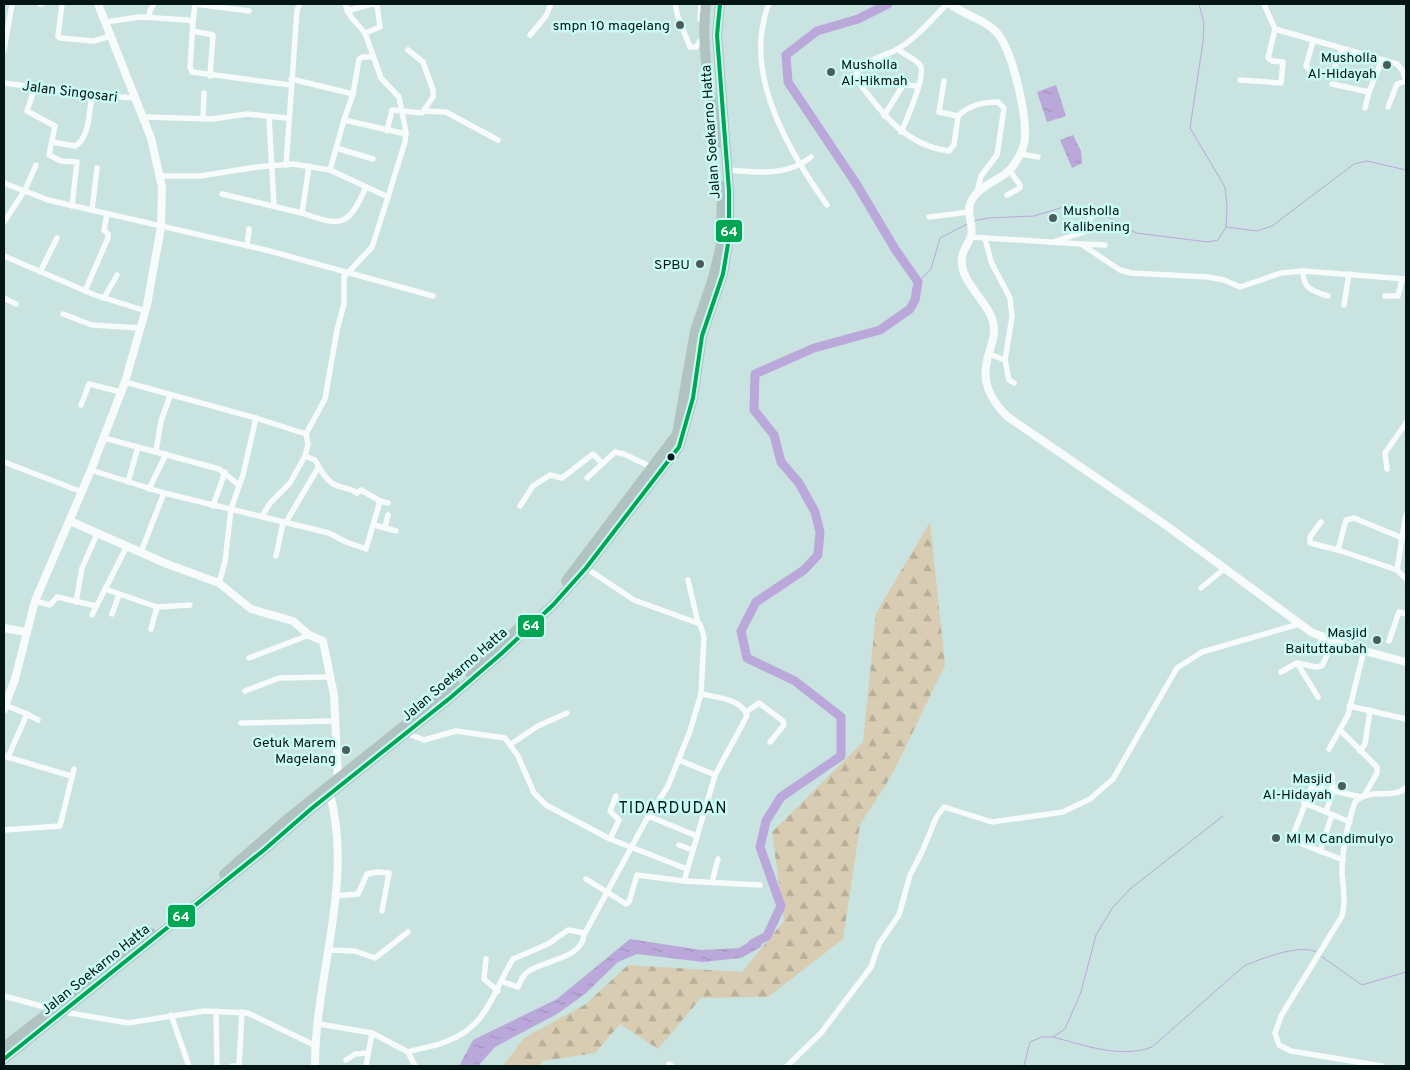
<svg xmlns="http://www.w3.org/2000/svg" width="1410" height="1070" viewBox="0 0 1410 1070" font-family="Overpass,sans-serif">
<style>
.forest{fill:url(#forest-firs)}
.water{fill:url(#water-ripples)}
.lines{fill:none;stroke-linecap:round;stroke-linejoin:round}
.stream{stroke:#bba8da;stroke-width:1}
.river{stroke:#bba8da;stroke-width:9}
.minor{stroke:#f7fbfa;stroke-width:5.5}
.tertiary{stroke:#f7fbfa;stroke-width:8}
.trunk{stroke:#b1c3c1;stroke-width:10}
.bus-1-casing{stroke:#cafbf6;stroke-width:8}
.bus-1{stroke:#00a651;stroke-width:4}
.poi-dot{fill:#495e5b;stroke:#cafbf6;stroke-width:2}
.bus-dot{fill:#041614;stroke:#cafbf6;stroke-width:2}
.labels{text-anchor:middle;stroke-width:5;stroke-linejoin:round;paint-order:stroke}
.poi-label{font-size:14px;fill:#041614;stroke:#cafbf6;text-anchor:end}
.street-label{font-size:14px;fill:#041614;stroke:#cafbf6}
.quarter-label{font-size:16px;letter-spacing:1px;fill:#041614;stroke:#cafbf6}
.line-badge{stroke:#cafbf6;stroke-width:2}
.badge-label{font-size:14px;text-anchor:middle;font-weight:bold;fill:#fff}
</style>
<defs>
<pattern id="forest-firs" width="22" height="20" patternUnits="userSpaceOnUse" patternTransform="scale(1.25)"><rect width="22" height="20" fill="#d8cdb3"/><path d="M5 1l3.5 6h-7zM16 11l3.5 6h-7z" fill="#b8af99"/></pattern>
<pattern id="water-ripples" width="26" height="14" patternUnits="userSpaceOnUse" patternTransform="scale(1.25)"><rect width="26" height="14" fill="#bba8da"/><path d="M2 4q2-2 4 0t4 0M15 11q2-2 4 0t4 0" fill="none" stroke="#9f90ba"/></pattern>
</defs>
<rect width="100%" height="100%" fill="#c8e3e0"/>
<path class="forest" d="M930,522l15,143 -52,108 -33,52 -17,114 -75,58 -67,1 -43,51 -38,-25 -25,29 -53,8 -2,5h-37l21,-28 62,-34 42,-39 114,7 42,-51 -12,-89 91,-90 13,-129z"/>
<g class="water">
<path d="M1056,85l10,31 -19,6 -10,-30z"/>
<path d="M1073,135l8,16 1,12 -10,5 -12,-28z"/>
<path d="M764,933l-3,14 -20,11 -38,4 -66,-8 -19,8 -33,32 -28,20 -62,33 -17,19h-19l14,-26 84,-41 73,-60 71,11 38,-2z"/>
</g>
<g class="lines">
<g class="stream">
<path d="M973,221l15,-3 46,-2 33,-10 41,11 28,16 72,9 10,-2 8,-13 1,-21 -2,-19 -35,-59 13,-86 1,-19 -5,-19"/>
<path d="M1226,227l31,4 15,-5 82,-62 13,-3 39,9"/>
<path d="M918,282l13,-13 9,-31 27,-14"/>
<path d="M1321,956l41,29 44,-13"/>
<path d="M1053,1037l12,-8 16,-37 15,-57 17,-28 17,-18 93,-73"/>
<path d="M1024,1066l6,-24 12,-5h11c31,8 67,22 99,10l92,-81c16,-7 59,-24 74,-13"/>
</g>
<path class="river" d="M752,944l15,-8 14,-30 -21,-59 6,-26 15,-24 60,-41v-39l-46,-36 -48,-23 -6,-27 15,-29 48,-32 14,-15 2,-23 -5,-20 -16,-29 -18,-21 -7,-27 -20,-25 1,-36 59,-26 66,-18 30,-21 5,-9 3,-18 -23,-33 -38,-64 -69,-103 -2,-27 31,-24 41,-12 30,-15"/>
<g class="minor">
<path d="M40,4h2"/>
<path d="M62,4l-4,32 2,2 34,3 17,-5"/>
<path d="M195,4l54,7"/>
<path d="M345,4l6,13 14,16 16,45 18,19 7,35 -1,10 -17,55"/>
<path d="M675,4l3,13 12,30h6l4,-6h5"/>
<path d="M769,4c-4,7 -5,17 -7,26 -9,61 31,127 65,175"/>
<path d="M1264,4l11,25 122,35 6,7 3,10"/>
<path d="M347,11l24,-7 6,1 3,22 -15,6"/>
<path d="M149,17l1,-7 4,-6"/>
<path d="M700,19l1,-15"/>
<path d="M105,22l35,-5 48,3 5,2 -3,45 2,5 98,13"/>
<path d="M193,22l2,-18"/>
<path d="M193,31l20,4 -3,41"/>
<path d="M530,35l16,-19 5,-12"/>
<path d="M1313,41l-7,25 4,4 22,3 10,-24"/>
<path d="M897,49c7,5 18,10 23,16 7,9 -14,56 -19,67"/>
<path d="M4,50l8,-46"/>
<path d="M291,79l62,15 6,-35 3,-2h11"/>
<path d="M1240,80l41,3 2,-21 -11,-1 -4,-3 7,-29"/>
<path d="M944,81l-5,31 19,4 -4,29 -5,6c-45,-6 -68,-39 -93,-72 -2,-15 27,-23 38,-28 20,-10 37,-31 53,-47"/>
<path d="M4,83l88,12 44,3"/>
<path d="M1332,84l37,8 13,-32"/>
<path d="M35,87l-8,24 28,15 -6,29 12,6 16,1 -5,44"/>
<path d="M1388,107l9,-23 9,-3"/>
<path d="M1365,108l4,-16"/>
<path d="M424,111l22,1 52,28"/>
<path d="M884,116l19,-31 15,1"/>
<path d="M958,116c11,-11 25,-14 40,-14l6,6 -7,47 -16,21 -4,16"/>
<path d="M145,117l67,2 35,-5 40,4"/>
<path d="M269,117l5,89"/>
<path d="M203,119l1,-26"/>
<path d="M344,120l62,14"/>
<path d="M387,131l5,-21 30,3 11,-16v-7l-10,-28 -15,-12"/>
<path d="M52,142l23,4c15,-8 14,-36 17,-51"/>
<path d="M336,148l37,11"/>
<path d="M1020,154l18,3"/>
<path d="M286,165l11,-155 3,-6"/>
<path d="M330,170l14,-50 9,-26"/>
<path d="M728,170c29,2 59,7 83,-13"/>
<path d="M161,176h39l57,-9 36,-3 37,6 58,27 -16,50 -28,30v27l-7,26 -12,69 -19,35 -50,-16"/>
<path d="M4,183l44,17 218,50 167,46"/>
<path d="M222,194l80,19 7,-47"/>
<path d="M1007,195l13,-7v-3l-10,-14"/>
<path d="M92,210l5,-42"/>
<path d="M302,213c40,14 46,14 64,-26"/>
<path d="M929,217l40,-5"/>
<path d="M4,222l21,-32 11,-25"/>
<path d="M971,237l110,7 39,26 11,3 77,4 16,3 16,7 41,-14 22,-2 103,8"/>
<path d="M985,238l6,24 19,36 2,19 -7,43"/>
<path d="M1056,241l28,-9 7,-15"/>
<path d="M1082,244l23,1"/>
<path d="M247,246l2,-17"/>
<path d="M4,256l91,39 51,16"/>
<path d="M1303,271c0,18 9,20 25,25"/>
<path d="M40,272l17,-34"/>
<path d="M85,291l23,-53v-4l-4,-4 3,-16"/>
<path d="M1385,296h13l4,-17"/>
<path d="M4,298l12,6"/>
<path d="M104,298l13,-23"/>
<path d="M1344,305l5,-31"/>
<path d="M63,314l29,11 48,3"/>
<path d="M989,354l16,6 4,20 5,3"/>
<path d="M125,382l131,36 -13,57 -12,34 -6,53 -6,21"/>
<path d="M81,405l8,-21 32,8"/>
<path d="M104,438l115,31 20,16"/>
<path d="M156,451l5,-30 9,-25"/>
<path d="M4,462l78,30"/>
<path d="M1387,469l-2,-16 21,-30"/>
<path d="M91,470l73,23"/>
<path d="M587,478l28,-26 9,2 29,14"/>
<path d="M128,482l10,-35"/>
<path d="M149,489l17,-35"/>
<path d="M380,501l8,2"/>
<path d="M213,506l12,-34"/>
<path d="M520,506l13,-20 17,-11 12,3 31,-24 9,9"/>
<path d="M262,516l9,-14 19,-19 15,-27"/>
<path d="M286,522l32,-54"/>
<path d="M1321,522l-11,15v6l28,7"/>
<path d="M374,525l22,6"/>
<path d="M385,528l3,-13"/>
<path d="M1402,538l4,-23"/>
<path d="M141,552l23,-59 165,40 17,9 20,7 14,-48 -19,-11 -4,3c-7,-5 -11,-4 -19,-7 -11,-3 -18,-17 -23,-26l-10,-4 3,-12 -2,-10"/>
<path d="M276,556l7,-33"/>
<path d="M1397,570l-59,-20 8,-30 8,-2 48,20 -5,32 9,9"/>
<path d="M688,580l10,43"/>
<path d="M1201,588l23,-19"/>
<path d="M105,589l52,18 33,-2"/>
<path d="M35,601l15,4 7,-8 39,9"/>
<path d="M76,602l6,-34 15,-34"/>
<path d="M112,614l7,-19"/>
<path d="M92,615l35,-69"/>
<path d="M151,629l6,-22"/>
<path d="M1389,641l10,-29 7,2"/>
<path d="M1317,653l5,-15"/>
<path d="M249,658l60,-23"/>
<path d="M1297,663l21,34"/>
<path d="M1281,672l16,-9 19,4 6,-1 11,-24"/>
<path d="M245,691l34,-13 51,-1"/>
<path d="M5,705l22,9 -19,43"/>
<path d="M1349,706l57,13"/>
<path d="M746,712l13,-9 24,18 1,4 -14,17"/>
<path d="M27,714l11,6"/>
<path d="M241,723l94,-2"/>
<path d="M1341,731l36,36v6l-13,23"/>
<path d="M406,733l18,7 32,-9 49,7 13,18 16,37 12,12 64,34 77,30"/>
<path d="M511,744l27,-18 29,-13"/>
<path d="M1329,749l19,-34 16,-65"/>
<path d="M1360,751l5,-7 5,-34"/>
<path d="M4,756l67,20"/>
<path d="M679,760l36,15"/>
<path d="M1304,803l46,19"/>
<path d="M1326,812l7,-22 -1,-16"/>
<path d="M648,816l49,20"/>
<path d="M4,830l56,-4 14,-57"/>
<path d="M610,839l9,-19 -9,-9 6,-15"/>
<path d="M679,845l14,5"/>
<path d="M1320,851l12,-36"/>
<path d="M1343,860l-46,-18 -3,-4v-5l18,-47 49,11"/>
<path d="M586,879l40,25 3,-2 8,-27 47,6 31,-106 32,-59c-4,-17 -32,-19 -46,-22"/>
<path d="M684,881l76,4"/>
<path d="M712,882l6,-23"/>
<path d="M335,896l23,-2 9,-20 10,-2 12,1 -7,38"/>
<path d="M329,950l26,1 20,7 33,-26"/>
<path d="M486,959l-2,20 14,12"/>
<path d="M503,982l15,5c2,-5 4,-10 8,-14 15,-13 57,-13 58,-39"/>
<path d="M4,996l48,13"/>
<path d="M216,1011l1,55"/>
<path d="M64,1012l64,11 76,-12 44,2 68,33"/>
<path d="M171,1015l18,51"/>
<path d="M319,1024l53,9 36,19c12,-4 25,-5 37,-10 43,-15 47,-49 68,-83l35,-15 20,-14 17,3 60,-111 23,-36 22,-55 11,-37 3,-57 -4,-13 -66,-24 -48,-32"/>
<path d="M408,1052l7,14"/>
<path d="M346,1060l9,-6 13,-1"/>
<path d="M669,1064l3,2"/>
<path d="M232,1066h7l3,-54"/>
<path d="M366,1066l6,-33"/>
<path d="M787,1066l34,-33 50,-66 8,-23 20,-29 11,-40 12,-23 14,-34 8,-11 48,15 71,-10 27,-13 23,-20 64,-111 25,-16 97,-28"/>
<path d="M1382,1066l-91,-15 -12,-6 -4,-12 6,-17 61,-100c4,-15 1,-28 0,-43 0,-23 6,-50 13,-71 15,-15 36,-2 51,-14"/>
</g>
<g class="tertiary">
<path d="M950,4c14,11 37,16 48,30 14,17 27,74 27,98 1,11 -4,22 -10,31 -8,15 -27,18 -38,30 -16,16 -2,29 -6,43 -2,7 -8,13 -9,21 -4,26 30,45 32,71 1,11 -5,22 -7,33 -6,22 6,42 21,56l159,109 144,106 35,14 60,16"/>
<path d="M70,521l97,43 52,19 32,26 42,12 16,14 14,6 11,54 4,84"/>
<path d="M4,628l22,4"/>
<path d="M4,709l11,-30 20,-78 56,-131 34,-88 22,-77 14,-78 1,-40 -11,-49 -53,-134"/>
<path d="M315,1066c0,-90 39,-182 15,-272"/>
</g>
<g class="trunk">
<path d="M706,4c-6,46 5,93 13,139"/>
<path d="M566,581l111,-147 18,-103 18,-53 8,-33 1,-59"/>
<path d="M470,673l52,-48"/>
<path d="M224,874l61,-53 170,-136"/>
<path d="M4,1047l147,-114"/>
<path d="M4,1059l260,-209 47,-41 139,-111 51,-44 52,-49 33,-37 93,-121 14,-49 9,-62 21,-62 6,-36v-47l-12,-156 3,-31"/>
</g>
<g class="bus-1-casing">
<path id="bus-1" d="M4,1059l260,-209 47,-41 139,-111 51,-44 52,-49 33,-37 93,-121 14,-49 9,-62 21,-62 6,-36v-47l-12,-156 3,-31"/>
</g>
<use href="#bus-1" class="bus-1"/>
</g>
<g class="poi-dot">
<circle cx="680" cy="25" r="5"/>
<circle cx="1387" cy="65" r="5"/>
<circle cx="831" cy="72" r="5"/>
<circle cx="1053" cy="218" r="5"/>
<circle cx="700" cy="264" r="5"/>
<circle cx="1377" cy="640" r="5"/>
<circle cx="346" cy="750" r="5"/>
<circle cx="1342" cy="786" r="5"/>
<circle cx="1276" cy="838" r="5"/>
</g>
<circle class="bus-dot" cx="671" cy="457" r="4.5"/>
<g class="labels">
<g class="poi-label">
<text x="670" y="30">smpn 10 magelang</text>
<text x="1377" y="62">Musholla<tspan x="1377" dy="16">Al-Hidayah</tspan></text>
<text x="841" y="69" text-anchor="start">Musholla<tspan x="841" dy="16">Al-Hikmah</tspan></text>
<text x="1063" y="215" text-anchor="start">Musholla<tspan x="1063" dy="16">Kalibening</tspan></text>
<text x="690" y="269">SPBU</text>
<text x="1367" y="637">Masjid<tspan x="1367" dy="16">Baituttaubah</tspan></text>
<text x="336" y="747">Getuk Marem<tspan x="336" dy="16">Magelang</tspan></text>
<text x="1332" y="783">Masjid<tspan x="1332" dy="16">Al-Hidayah</tspan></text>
<text x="1286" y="843" text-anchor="start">MI M Candimulyo</text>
</g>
<g class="street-label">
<text transform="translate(70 91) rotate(7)" y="5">Jalan Singosari</text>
<text transform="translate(710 132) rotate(-94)" y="5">Jalan Soekarno Hatta</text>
<text transform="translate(454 674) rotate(-41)" y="5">Jalan Soekarno Hatta</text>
<text transform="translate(95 969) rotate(-39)" y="5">Jalan Soekarno Hatta</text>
</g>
<g class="quarter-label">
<text x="673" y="813">TIDARDUDAN</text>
</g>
</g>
<g class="line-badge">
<rect x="715" y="219" width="28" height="24" rx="5" fill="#00a651"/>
<rect x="517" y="614" width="28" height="24" rx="5" fill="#00a651"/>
<rect x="167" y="904" width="29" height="24" rx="5" fill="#00a651"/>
</g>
<g class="badge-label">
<text x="729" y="236">64</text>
<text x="531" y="630">64</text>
<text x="181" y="921">64</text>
</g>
<rect width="1410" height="1070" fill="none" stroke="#041614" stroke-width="10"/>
</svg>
